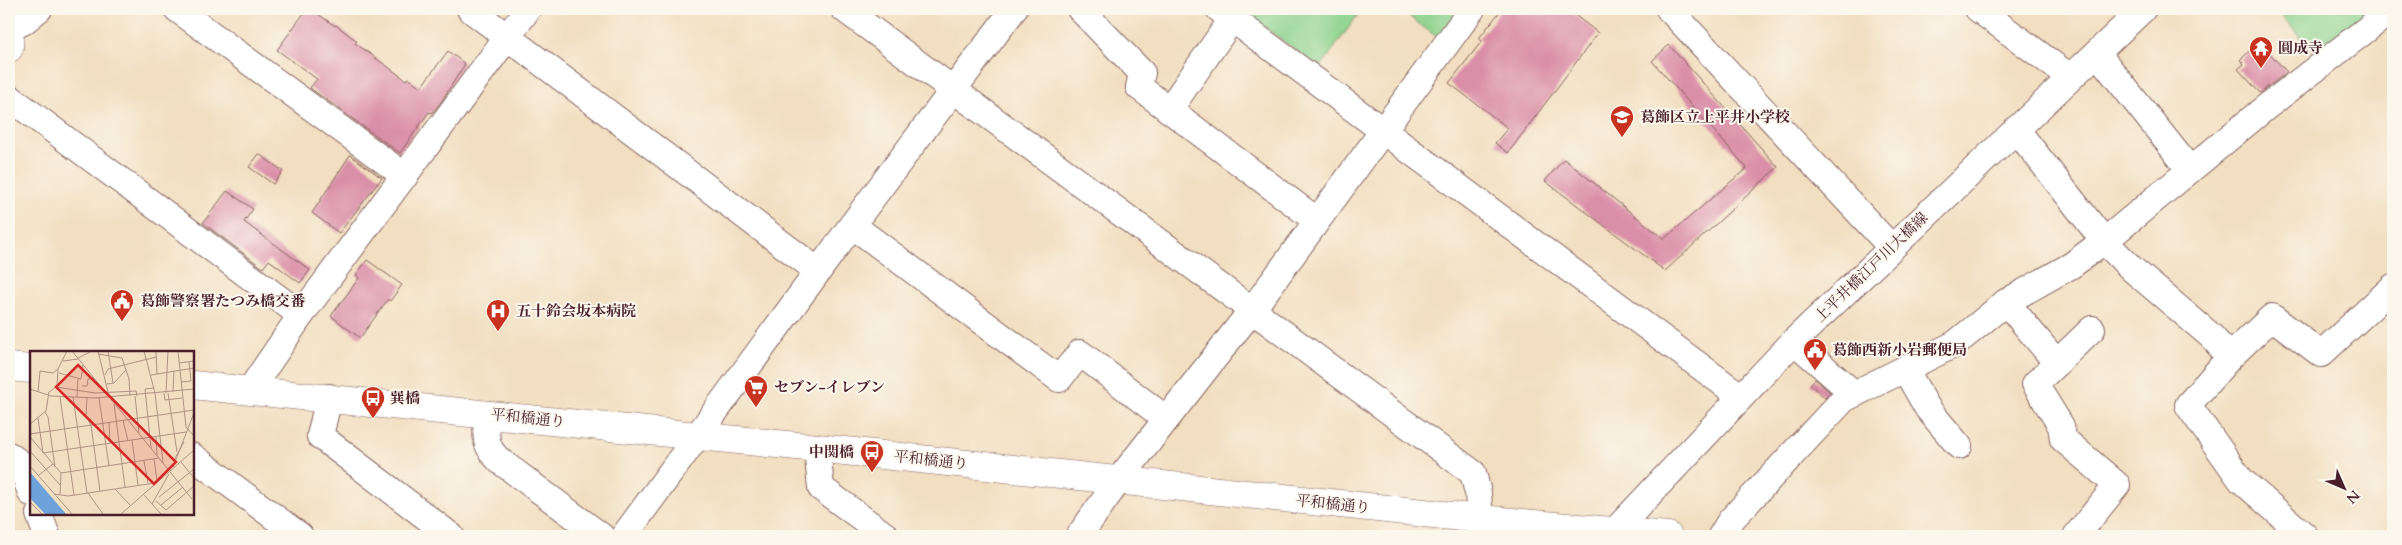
<svg xmlns="http://www.w3.org/2000/svg" width="2402" height="545" viewBox="0 0 2402 545" font-family="Cardo,'Noto Serif JP',serif">
<style>
.green{fill:#8cd28d;stroke:#6b785c}
.building{fill:#da8fa8}
.lines{fill:none;stroke-linecap:round;stroke-linejoin:round}
.minor-casing{stroke:#85625f;stroke-width:28}
.major-casing{stroke:#85625f;stroke-width:29}
.minor{stroke:#fff;stroke-width:26}
.major{stroke:#fff;stroke-width:28}
.labels{text-anchor:middle;stroke-width:4;stroke-linejoin:round;paint-order:stroke}
.poi-label{font-size:15px;font-weight:bold;fill:#4a1f2b;stroke:#fbf7ec;text-anchor:start}
.street-label{font-size:15px;fill:#4a1f2b;stroke:#fbf7ec}
.inset-road{fill:none;stroke:#af9284;stroke-width:1}
.view{fill:#d62828;fill-opacity:0.15;stroke:#d62828;stroke-width:2.5}
.inset-edge{fill:none;stroke:#4a1f2b;stroke-width:2.5}
</style>
<rect width="100%" height="100%" fill="#fbf7ec"/>
<filter id="ink" filterUnits="userSpaceOnUse"><feTurbulence type="fractalNoise" baseFrequency=".02" numOctaves="2"/><feDisplacementMap in="SourceGraphic" scale="10" xChannelSelector="R" yChannelSelector="G"/><feConvolveMatrix kernelMatrix="1 2 1 2 8 2 1 2 1" color-interpolation-filters="sRGB"/></filter>
<filter id="wash" filterUnits="userSpaceOnUse"><feTurbulence type="fractalNoise" baseFrequency=".0096" numOctaves="4" result="noise"/><feDisplacementMap in="SourceGraphic" scale="20" xChannelSelector="R" yChannelSelector="G"/><feGaussianBlur stdDeviation="1.12" result="paint"/><feColorMatrix in="noise" values="0 0 0 0 0 0 0 0 0 0 0 0 0 0 0 0 0 1.4 0 .05"/><feComposite in="paint" operator="in"/></filter>
<g filter="url(#wash)">
<rect width="100%" height="100%" fill="#f2dec0"/>
<g class="green">
<path d="M1250,9h112l-42,59 -74,-54z"/>
<path d="M1399,9h71l-25,34z"/>
<path d="M2292,9h79l-54,46 -35,-38z"/>
</g>
<g id="blocks">
<g class="building">
<path d="M307,9h4l24,17 1,-1 21,16 -2,2 51,37 2,-2 13,9 27,-36 17,13 -24,38 -9,11 -3,-1 -29,41 -90,-65 7,-9 -40,-29z"/>
<path d="M1502,9h65l31,24 -90,120 -13,-10 13,-15 -59,-45 33,-42 -3,-3z"/>
<path d="M1669,45l109,122 -113,104 -120,-90 19,-22 100,80 83,-71 -95,-107z"/>
<path d="M2263,46l24,26 -27,21 -22,-24 6,-5 -4,-4 14,-13 4,4z"/>
<path d="M259,154l24,17 -10,13 -24,-17z"/>
<path d="M350,155l32,23 -43,55 -27,-20z"/>
<path d="M227,191l26,18 -9,13 66,48 -10,13 -31,-23 -6,8 -60,-45z"/>
<path d="M367,260l35,25 -12,16 -2,-2 -28,39 -29,-22 28,-38 -3,-3z"/>
<path d="M1815,379l15,13 -5,6 -15,-14z"/>
</g>
</g>
</g>
<g filter="url(#ink)">
<use href="#blocks" fill-opacity="0" stroke="#85625f" stroke-width="1"/>
<g class="lines">
<g class="minor-casing">
<g id="minor">
<path d="M177,9l228,167"/>
<path d="M470,9l348,262"/>
<path d="M844,9l629,464 5,20 2,26"/>
<path d="M1080,9l62,64 -3,14 177,133"/>
<path d="M1219,9l521,387"/>
<path d="M1669,9l222,238"/>
<path d="M1978,9l92,68"/>
<path d="M10,28l13,-6 16,-13"/>
<path d="M2097,53l93,117"/>
<path d="M9,97l292,218"/>
<path d="M1169,110l63,-91"/>
<path d="M2016,129l88,112 28,28 79,67 19,21"/>
<path d="M852,225l207,154 21,-26 86,66"/>
<path d="M2006,302l51,61"/>
<path d="M1794,341l59,52"/>
<path d="M1905,369l23,40 31,37"/>
<path d="M250,390l51,-75 227,-306"/>
<path d="M329,397l-9,39 131,100"/>
<path d="M487,414c-1,22 -4,31 13,47l101,75"/>
<path d="M817,448l4,40 65,48"/>
<path d="M9,455l11,8 11,30"/>
<path d="M192,456l108,80"/>
<path d="M39,514l8,22"/>
<path d="M624,536l228,-311 162,-216"/>
<path d="M1079,536l39,-55 134,-171 220,-301"/>
<path d="M1610,536l184,-195 349,-332"/>
<path d="M1721,536l9,-15 114,-122 111,-55 51,-42 66,-37 41,-31 152,-126 128,-99"/>
<path d="M2076,536l41,-51 -54,-46 -2,-13 -26,-42 57,-55"/>
<path d="M2305,536l-64,-56 -53,-75 42,-48 42,-40 49,37 72,-67"/>
</g>
</g>
<g class="major-casing">
<g id="major">
<path d="M9,48l2,-39"/>
<path d="M9,367l22,2"/>
<path d="M192,385l625,63 663,71 188,17"/>
</g>
</g>
<use href="#minor" class="minor"/>
<use href="#major" class="major"/>
</g>
</g>
<defs>
<g id="temple-pin" transform="scale(1.25)"><path d="M0 17L-7.5 6A9.5 9.5 0 1 1 7.5 6Z" fill="#c8321e" stroke="#fbf7ec"/><path d="M0-6L5-2H3V0L6.5 2.5H4V6H1.5V3h-3V6H-4V2.5H-6.5L-3 0V-2H-5Z" fill="#fff"/></g>
<g id="school-pin" transform="scale(1.25)"><path d="M0 17L-7.5 6A9.5 9.5 0 1 1 7.5 6Z" fill="#c8321e" stroke="#fbf7ec"/><path d="M0-5L7-2L0 1L-7-2ZM-4 1L0 2.5L4 1V4Q0 6-4 4Z" fill="#fff"/></g>
<g id="civic-pin" transform="scale(1.25)"><path d="M0 17L-7.5 6A9.5 9.5 0 1 1 7.5 6Z" fill="#c8321e" stroke="#fbf7ec"/><path d="M-.6-6.5H3V-4.5H.6V-3L4-1V1h2V6H-6V1h2V-1L-.6-3ZM-1.2 2.5V6h2.4V2.5Z" fill="#fff"/></g>
<g id="hospital-pin" transform="scale(1.25)"><path d="M0 17L-7.5 6A9.5 9.5 0 1 1 7.5 6Z" fill="#c8321e" stroke="#fbf7ec"/><path d="M-5-5h3v3.5h4V-5h3V5h-3V1.5h-4V5h-3Z" fill="#fff"/></g>
<g id="supermarket-pin" transform="scale(1.25)"><path d="M0 17L-7.5 6A9.5 9.5 0 1 1 7.5 6Z" fill="#c8321e" stroke="#fbf7ec"/><path d="M-6-5.5h2.5l.6 2H6L4.5 2H-2.5L-4.4-4H-6ZM-1.5 3.2a1.3 1.3 0 1 0 .1 0ZM3 3.2a1.3 1.3 0 1 0 .1 0Z" fill="#fff"/></g>
<g id="bus-pin" transform="scale(1.25)"><path d="M0 17L-7.5 6A9.5 9.5 0 1 1 7.5 6Z" fill="#c8321e" stroke="#fbf7ec"/><path d="M-5-6H5V4H4V6H2V4H-2V6H-4V4H-5ZM-3.5-4V0h7V-4ZM-3.5 1.2v1.5H-2V1.2ZM2 1.2v1.5H3.5V1.2Z" fill="#fff"/></g>
</defs>
<g fill-rule="evenodd">
<use href="#temple-pin" x="2261" y="48"/>
<use href="#school-pin" x="1622" y="117"/>
<use href="#civic-pin" x="122" y="301"/>
<use href="#hospital-pin" x="498" y="311"/>
<use href="#civic-pin" x="1815" y="350"/>
<use href="#supermarket-pin" x="756" y="387"/>
<use href="#bus-pin" x="373" y="398"/>
<use href="#bus-pin" x="872" y="452"/>
</g>
<g class="labels">
<g class="poi-label">
<text x="2278" y="53">圓成寺</text>
<text x="1640" y="122">葛飾区立上平井小学校</text>
<text x="140" y="306">葛飾警察署たつみ橋交番</text>
<text x="516" y="316">五十鈴会坂本病院</text>
<text x="1832" y="355">葛飾西新小岩郵便局</text>
<text x="774" y="392">セブン-イレブン</text>
<text x="390" y="403">巽橋</text>
<text x="854" y="457" text-anchor="end">中関橋</text>
</g>
<g class="street-label">
<text transform="translate(1871 267) rotate(-44)" y="5">上平井橋江戸川大橋線</text>
<text transform="translate(528 418) rotate(6)" y="5">平和橋通り</text>
<text transform="translate(931 460) rotate(6)" y="5">平和橋通り</text>
<text transform="translate(1333 504) rotate(6)" y="5">平和橋通り</text>
</g>
</g>
<g transform="translate(30 351)">
<rect width="164" height="164" fill="#f2dec0"/>
<path d="M0,121l36,42h-21l-15,-16z" fill="#6da2da"/>
<path class="inset-road" d="M42,0l120,148M68,0l10,41M78,0l5,32M114,0l11,42 8,70M126,0l1,23M148,0l8,76 8,9M68,3l24,4 7,21 1,17M48,7l14,-7M33,10l15,-2M149,12l15,-2M29,22l22,6 2,-14M75,24l3,-6 48,-12M121,24l43,-7M151,31l10,-1 -2,-19M77,33l7,-1 12,-13M52,35h5l1,-7 6,-1M27,36l1,-18 9,-18M0,38l21,7 44,2 99,-9M8,41l2,-21 13,2 5,-4M143,41l1,-21M134,42l1,7 17,-2M136,42l2,-42M138,42l9,59M105,45l4,37M30,46l14,98M43,46l14,96M47,46l1,-18M57,46l-1,19 5,9 9,66M69,47l10,68M84,53l11,83M15,61l3,5 7,50M8,67l5,35 143,-21M93,69l5,21M79,71l1,21M0,73l16,-13 3,-19 7,-5 39,6 41,-2 1,5M0,83l164,-24M126,85l1,19M0,86l31,36M102,89l6,45M121,97l-6,-59 9,-1M0,100l30,34M124,108l3,21M144,109l10,-18M114,110l4,22M151,111l13,16M0,115l42,48M143,116l21,-54M31,122l98,-15M9,124l14,-11M85,138l15,16M58,142l15,21M24,143l14,2 87,-13M30,143l1,-21M114,144l17,19M129,146l35,-28M126,150l10,9 28,-24M0,151l12,12M122,153l17,-30M131,154l22,-18M91,163l73,-64"/>
<path class="view" d="M48,14l98,97 -22,22 -98,-97z"/>
<rect width="164" height="164" class="inset-edge"/>
</g>
<rect width="2402" height="545" fill="none" stroke="#fbf7ec" stroke-width="30"/>
<g transform="translate(2344 488) rotate(135)" stroke="#fbf7ec" stroke-width="4" paint-order="stroke">
<path d="M0-4L9 19L0 12L-9 19Z" fill="#4a1f2b"/>
<text y="-8" font-size="14" font-weight="bold" text-anchor="middle" fill="#4a1f2b">N</text>
</g>
</svg>
